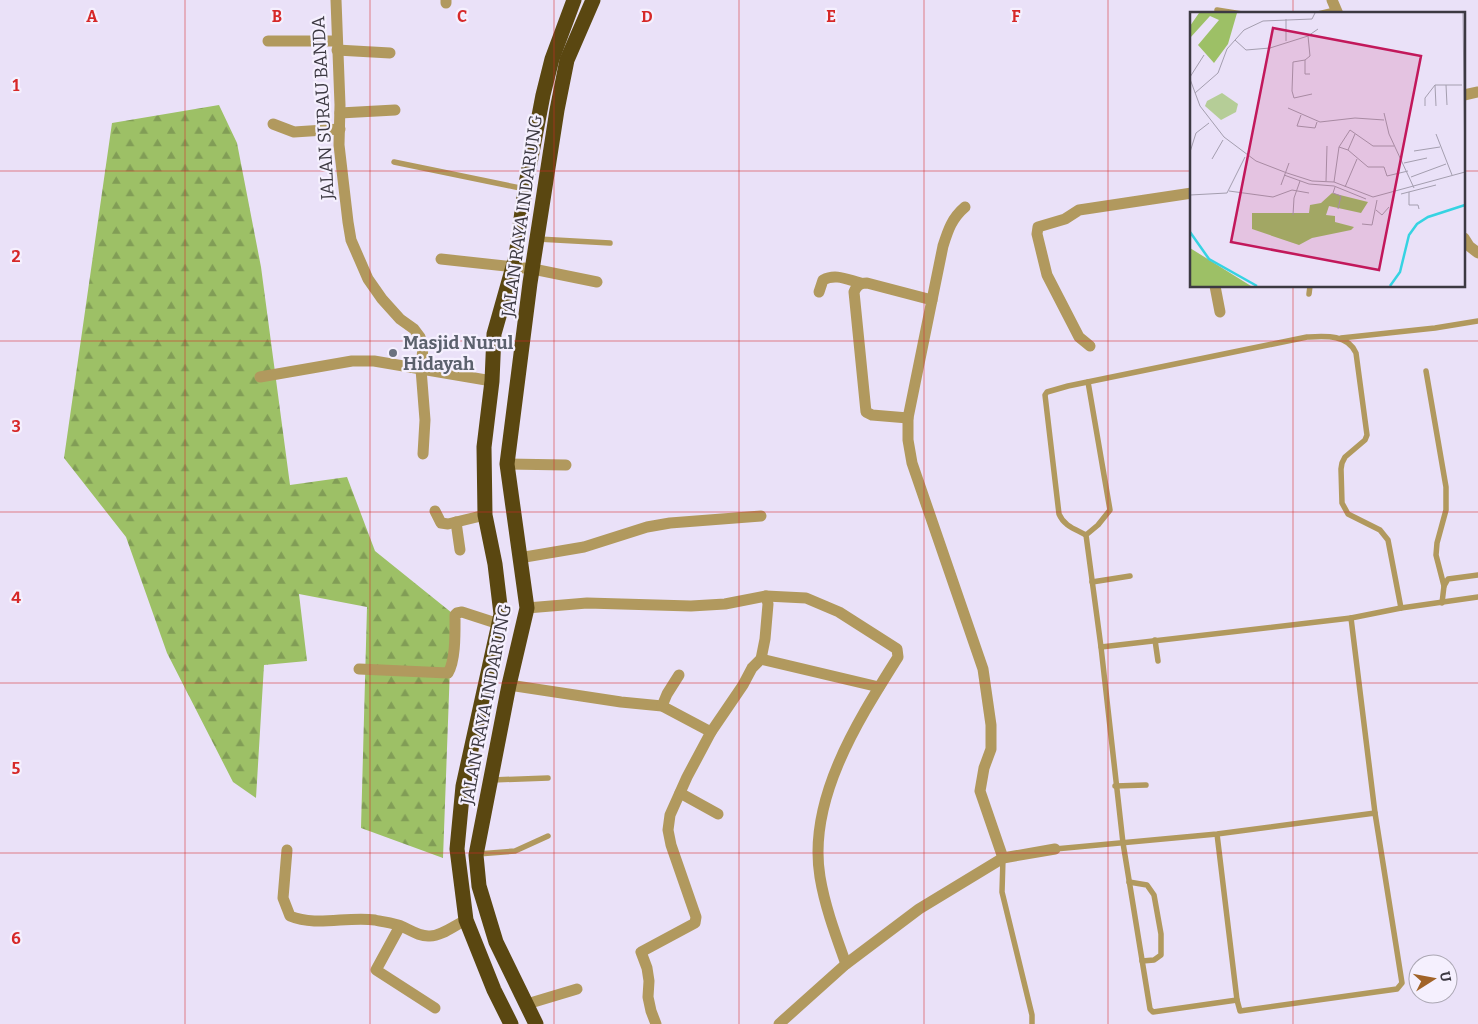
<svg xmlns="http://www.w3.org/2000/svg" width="1478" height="1024" viewBox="0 0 1478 1024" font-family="Bitter,serif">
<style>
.forest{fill:url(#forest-firs)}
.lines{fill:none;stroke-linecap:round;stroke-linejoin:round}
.lane{stroke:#b1995e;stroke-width:5.5}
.street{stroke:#b1995e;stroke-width:11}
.highway{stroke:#5a4711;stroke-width:15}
.grid{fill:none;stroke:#d62828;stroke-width:1;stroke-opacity:0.55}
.worship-dot{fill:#6b7280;stroke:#f5f0fe;stroke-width:2}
.labels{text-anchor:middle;stroke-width:4.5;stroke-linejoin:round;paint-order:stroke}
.street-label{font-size:18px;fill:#3c3942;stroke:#f5f0fe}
.worship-label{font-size:18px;font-weight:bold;fill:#5b616d;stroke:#f5f0fe;text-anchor:start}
.inset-river{fill:none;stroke:#36d3e2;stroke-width:2.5}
.inset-road{fill:none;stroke:#a49eaf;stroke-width:1}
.view{fill:#c2185b;fill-opacity:0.15;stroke:#c2185b;stroke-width:2.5}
.inset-edge{fill:none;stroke:#3c3942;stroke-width:2.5}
.grid-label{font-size:16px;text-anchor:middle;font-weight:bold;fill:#d62828;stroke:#f5f0fe;stroke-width:4.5;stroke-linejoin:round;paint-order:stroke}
</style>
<defs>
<pattern id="forest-firs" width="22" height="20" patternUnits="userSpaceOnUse" patternTransform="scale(1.25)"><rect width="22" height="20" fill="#9dc066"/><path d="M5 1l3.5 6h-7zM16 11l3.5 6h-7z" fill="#819d56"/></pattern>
</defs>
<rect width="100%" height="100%" fill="#eae1f8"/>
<path class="forest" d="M219,105l18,38 24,124 29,218 57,-8 28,74 77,62 -9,245 -82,-30 6,-221 -68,-13 8,67 -43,4 -8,133 -23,-16 -66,-129 -41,-116 -62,-79 48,-335z"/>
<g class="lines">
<g class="lane">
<path d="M1217,10l25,4"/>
<path d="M1318,14l17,-4"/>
<path d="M394,162l131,27"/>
<path d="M538,239l72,4"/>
<path d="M1309,294l1,-8"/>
<path d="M1341,338l94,-10 43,-7"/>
<path d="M1426,371l20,116v23l-9,33 -1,12 8,31"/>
<path d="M1088,382l22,128 -12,15 -12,10 15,112 22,196 27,166 3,3 84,-12"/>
<path d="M1086,535c-11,-6 -22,-9 -27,-21l-14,-119 2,-3 21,-6 239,-49c18,-1 41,-3 49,16l11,82 -2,5 -20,17 -3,6 -1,6 1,34 6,11 32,16 8,10 13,68"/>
<path d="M1092,582l38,-6"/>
<path d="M1442,603l2,-17 4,-7 30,-4"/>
<path d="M1351,618l50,-10 77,-11"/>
<path d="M1155,640l3,21"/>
<path d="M1101,647l250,-29 24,195"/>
<path d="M492,780l56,-2"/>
<path d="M1115,786l31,-1"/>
<path d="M1055,849l162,-15 158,-21 27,170 -5,6 -157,22 -3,-11 -20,-166"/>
<path d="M478,854l37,-3 33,-15"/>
<path d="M1003,858l-1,34 30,123v9"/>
<path d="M1129,882l18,3 7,10 7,39v21l-7,5 -12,1"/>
</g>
<g class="street">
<path d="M336,0l4,105 -1,40 9,77 3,18 17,39 14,20 18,20 14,10 6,8 3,10 -2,22 4,51 -2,34"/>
<path d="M446,0v3"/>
<path d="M1332,0l6,14"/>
<path d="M268,41h69"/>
<path d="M337,50l53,3"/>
<path d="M1464,95l14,-3"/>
<path d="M340,113l55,-3"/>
<path d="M273,124l21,8 46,-3"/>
<path d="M965,207c-13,11 -17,23 -22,39l-35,172v22l4,23 71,206 8,56v24l-7,19 -4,23 23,67"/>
<path d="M1464,238l5,8 9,7"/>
<path d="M441,259l92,10 64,13"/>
<path d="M1215,286l5,26"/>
<path d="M819,292l4,-12c13,-7 25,0 38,3"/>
<path d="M1090,346l-11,-9 -32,-62 -10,-41 1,-7 27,-8 14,-9 113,-17"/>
<path d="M260,377l92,-16h22l118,20"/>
<path d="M908,418l-36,-3 -6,-3 -12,-120c3,-7 6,-9 13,-9l65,17"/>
<path d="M507,464l59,1"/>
<path d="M435,511l6,12 7,1 37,-9"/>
<path d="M456,522l4,28"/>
<path d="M519,558l65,-11 63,-20 23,-4 91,-7"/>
<path d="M766,596l40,2 33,14 58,37 1,8c-39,62 -91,142 -78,220 5,30 16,59 26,87"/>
<path d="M527,608l60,-5 104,3 34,-2 41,-8 2,8 -3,35 -4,20 -9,9 -9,17 -32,47 -24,45 -17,38 -2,15 3,15 25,72 -1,6 -54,29 6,16 2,13 -1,16 3,14 5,13"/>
<path d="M761,659l118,28"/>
<path d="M359,669l89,4c8,-13 7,-42 7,-58l2,-2 5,-1 37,12"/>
<path d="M509,685l112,17 41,4 49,26"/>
<path d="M662,706l5,-12 12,-19"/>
<path d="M680,793l38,21"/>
<path d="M287,850l-4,48 7,18c26,11 57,0 85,4 8,2 18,3 26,6 9,4 19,11 29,10 12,0 25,-11 36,-16"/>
<path d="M400,926l-24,44 59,38"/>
<path d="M527,1004l50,-15"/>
<path d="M779,1024l67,-60 73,-55 84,-51 52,-9"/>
</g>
<g class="highway">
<path d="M511,1024l-17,-34 -28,-70 -9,-71 6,-63 38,-172 -6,-50 -10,-49 -1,-68 8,-66 2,-47 22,-78 9,-67 18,-94 9,-36 22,-59"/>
<path d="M536,1024l-40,-82 -17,-56 -3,-31 33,-170 18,-77 -20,-144 23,-181 27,-173 10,-50 26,-60"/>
</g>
</g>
<path class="grid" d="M185,0v1024M370,0v1024M554,0v1024M739,0v1024M924,0v1024M1108,0v1024M1293,0v14M0,171h1192M1464,171h14M1293,286v738M0,341h1478M0,512h1478M0,683h1478M0,853h1478"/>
<circle class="worship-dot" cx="393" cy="353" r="5"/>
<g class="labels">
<g class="street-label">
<text transform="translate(323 108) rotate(-93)" y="6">JALAN SURAU BANDA</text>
<text transform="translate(522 216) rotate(-82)" y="6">JALAN RAYA INDARUNG</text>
<text transform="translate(486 704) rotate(-79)" y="6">JALAN RAYA INDARUNG</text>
</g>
<g class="worship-label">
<text x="403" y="349">Masjid Nurul<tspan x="403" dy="21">Hidayah</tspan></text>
</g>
</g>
<g transform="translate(1190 12)">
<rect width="275" height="275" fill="#eae1f8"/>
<path d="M9,1h38l-9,31 -14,19 -16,-18 21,-25 -9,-4 -20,22v-12zM142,181l36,9 -7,11 -32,-7 -3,9 9,1v6l19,5 -3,3 -39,8 -13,7 -47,-16v-16h57l1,-8 11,-2zM0,236l61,38h-61z" fill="#9dc066"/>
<path d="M32,81l16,11 -2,8 -15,8 -16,-14 2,-5z" fill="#b5cd97"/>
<path class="inset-river" d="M0,220l19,27 48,27M200,274l10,-14 9,-37 8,-11 11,-7 37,-12"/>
<path class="inset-road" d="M273,1l2,159M96,7v22M118,24l2,20 -5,4v14h5M45,28l11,10 24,-2 38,-12 10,-7M115,48l-12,2 -1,29 2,7 18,-4M0,65l14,-22M0,67l10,27 24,31 32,24 31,12 25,8 22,1 39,15 92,-25M256,73l1,20M5,81l23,-20 9,-24 17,-19 19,-9 49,-2 3,-6M235,94v-8l10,-13M246,94l-1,-21h27M98,96l32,14 35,-4 29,2M194,101l5,21 25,54M111,103l-4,11 18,2 2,-6M246,122l16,41M149,135l11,-17 23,16h21M158,138l7,-16M224,139l26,-4M0,140l6,-19 13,-10M22,147l11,-19M214,151l23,-5M94,163l25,9 25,2 32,13M221,165l35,-13M136,169l1,-35M144,170l5,-35 9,3 20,17h16l3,9 21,-5M91,173l8,-22M145,175l-2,6 8,3 -3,13M155,175l12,-28M39,179l44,6 19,-7 17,3M219,180v13h9l1,4M211,182l35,-9M0,183l37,-2 18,-36M186,198l6,5 7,-8M103,203l1,-17 6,-17M172,212l10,1 5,-25"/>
<path class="view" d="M83,16l148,28 -42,214 -148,-28z"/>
<rect width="275" height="275" class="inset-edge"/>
</g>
<g class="grid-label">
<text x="92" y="22">A</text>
<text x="277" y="22">B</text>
<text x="462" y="22">C</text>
<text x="647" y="22">D</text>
<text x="831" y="22">E</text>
<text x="1016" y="22">F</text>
<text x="16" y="91">1</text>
<text x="16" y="262">2</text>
<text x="16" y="432">3</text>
<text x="16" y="603">4</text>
<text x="16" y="774">5</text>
<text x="16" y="944">6</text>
</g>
<g transform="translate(1433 979) rotate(79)"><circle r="24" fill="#f5f0fe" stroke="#aba7b3"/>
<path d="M0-4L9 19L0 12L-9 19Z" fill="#a16328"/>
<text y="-8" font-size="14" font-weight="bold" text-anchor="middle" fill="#3c3942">U</text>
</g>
</svg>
